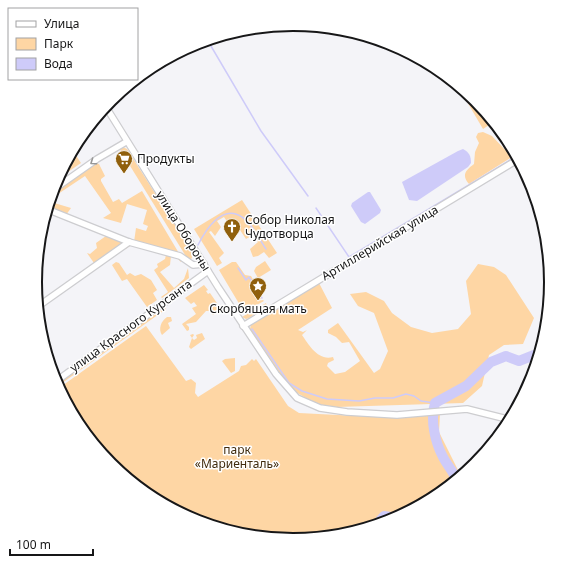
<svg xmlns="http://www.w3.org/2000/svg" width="587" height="565" viewBox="0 0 587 565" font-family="'Noto Sans',sans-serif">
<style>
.green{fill:#fed6a4}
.water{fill:#cecbf9}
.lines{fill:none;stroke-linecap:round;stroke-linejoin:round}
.stream{stroke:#cecbf9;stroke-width:1.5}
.river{stroke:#cecbf9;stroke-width:10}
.minor-casing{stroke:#cdcdd0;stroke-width:8}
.minor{stroke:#fff;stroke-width:5.5}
.oneway{stroke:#979797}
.labels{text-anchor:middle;stroke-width:3;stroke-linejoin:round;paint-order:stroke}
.poi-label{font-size:12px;fill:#171718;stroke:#fff;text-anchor:start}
.street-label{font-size:12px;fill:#171718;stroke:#fff}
.park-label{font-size:12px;fill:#402b0d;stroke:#fff}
.rim{fill:none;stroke:#171718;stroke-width:2}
</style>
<rect width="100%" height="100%" fill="#f4f4f8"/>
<g class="green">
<path d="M459,88l17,12 16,23 -9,6z"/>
<path d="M483,132l9,4 20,21 -43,27c-8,-9 -3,-14 5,-20l1,-12 4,-9 -3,-6 2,-4z"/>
<path d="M123,147l4,2 64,101 1,8 -2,2 -3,-2 -68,-110z"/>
<path d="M75,154l6,9 -16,11 -2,-3z"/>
<path d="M96,163l3,1 6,12 -4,3v2l12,21 6,-3 3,4 20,-12 38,64 -46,-13 2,-14 10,3 2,-5 -5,-2 4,-14 -20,-6 -6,19 -18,-5 8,-5 -26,-37 -33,22 1,-6z"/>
<path d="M242,200l35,53 -8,5 -5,-6 -6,4 -5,1 -3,-8 8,-7 -5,-7 -7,4 -10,-15 -8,-1 -4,-6 -7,4 4,6 -6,9 -4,-5 -2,1 15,21 -5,5 3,5 -5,3 -23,-37z"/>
<path d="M51,202l20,6 -5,7 -16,-7z"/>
<path d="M106,236l16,5v3l-42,29 14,-10 -7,-10 3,1 7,-6 -1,-5z"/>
<path d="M136,245l42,12 4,2 -1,3 -4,-4 -6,-2 -1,9 -10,7 14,16 10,-9 4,-11 1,10 -27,20 -1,-1 7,-5 -14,-22 4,-3 -1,-3 8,-5 1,-4 -31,-9h-5l-6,4 4,-4z"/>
<path d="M265,261l6,9 -13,8 11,20 -15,-27 2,-4z"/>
<path d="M116,262l3,1 8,12 3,-2 5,3 6,-2 10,6 6,10 -4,3 4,7 -10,7 -20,-28 -5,2 -10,-16z"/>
<path d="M232,262h4l9,13 6,1 10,17 -1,2 2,3 -5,3 6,-1 1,1 -20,11 -25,-42z"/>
<path d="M478,264l16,3 12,8 28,43 -11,26 -19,1 -15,10 -7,31 -19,17 -126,4 -21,-3 -22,-13 -6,-6 -38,-56 1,-5 68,-41 13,25 -34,22 5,2 4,-2 -5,5c7,10 16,26 31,22l1,3 -6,3 -1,3 8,8 10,-2 15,-11 -11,-19 -7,1 -6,-6 -8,-4v-3l10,-7 36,50 6,-4 8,-18 -14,-38 -16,-7 -8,-12 16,-2 18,9 8,12 19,14 21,6 26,-4 13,-15 -5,-33z"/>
<path d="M204,285l4,5 -2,1 2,3 2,-1 11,16 -8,6 -3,-4h-4l-10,11 -10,2 3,3v3l-2,1 -5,-7 14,-10 -4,-6 5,-2 -3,-4 -3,2 -6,-6z"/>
<path d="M266,303l1,3 -18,12 -3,1 -4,-2z"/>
<path d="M164,307l2,2 -108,77 -2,-2z"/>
<path d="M167,317h4l1,4 -4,2 2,5 -8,7c-4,-6 -1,-14 5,-18z"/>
<path d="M146,326l40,55 5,-2 5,4 -1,10 3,4 41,-26 2,-5 5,-1 6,-6 2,2 2,-2 32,47 11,7 97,5 44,-4 -1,18 22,44 -69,45 -99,20 -99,-20 -83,-56 -52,-77z"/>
<path d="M202,333l3,6 -14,10 -2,-2 3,-9 -2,-3 3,-1 1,1 -2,3 2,2 3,-2 -1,-3z"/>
<path d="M235,358v13l-4,2 -9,-12 3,-2z"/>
</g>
<g class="water">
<path d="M463,149c6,3 8,7 8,14l-3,4 -51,34 -8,-1 -7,-18 56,-31z"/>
<path d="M368,192h2l11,18 -1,3 -15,11 -4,-2 -10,-16 1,-3z"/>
</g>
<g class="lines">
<g class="stream">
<path d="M208,41l53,90 47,65"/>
<path d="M316,208l33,49 166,-100"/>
<path d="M198,245c7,-14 24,-42 44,-28 10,6 17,22 24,32"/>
<path d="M238,268l8,12 3,-3 13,21"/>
<path d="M252,329l37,54 13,8 25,8 32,2 16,-3h18l13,-4 8,2 7,5 14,2"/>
</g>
<g class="river">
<path d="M456,479c-3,-8 -9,-14 -13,-22 -8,-15 -13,-37 -8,-54l31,-17 25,-24 15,-6 13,5 15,-6 3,2"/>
<path d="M376,525l8,-9 14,2"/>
</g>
<g class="minor-casing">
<g id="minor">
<path d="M106,107l112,180 58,87 21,24 23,10 27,4 50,3 70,-6 40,10"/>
<path d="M53,190l44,-31 29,-17"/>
<path d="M49,210l80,32 51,14 13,9 11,-1"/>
<path d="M40,305l89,-63"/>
<path d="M243,326l274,-166"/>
<path d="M55,382l153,-111"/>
</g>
</g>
<use href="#minor" class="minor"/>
</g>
<defs><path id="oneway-chevron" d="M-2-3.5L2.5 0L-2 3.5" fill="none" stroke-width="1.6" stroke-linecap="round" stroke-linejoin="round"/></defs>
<use class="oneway" href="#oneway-chevron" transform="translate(93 162) rotate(145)"/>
<defs>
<g id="supermarket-pin" transform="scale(0.9)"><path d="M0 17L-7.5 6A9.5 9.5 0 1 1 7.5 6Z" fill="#90600d" stroke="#fff"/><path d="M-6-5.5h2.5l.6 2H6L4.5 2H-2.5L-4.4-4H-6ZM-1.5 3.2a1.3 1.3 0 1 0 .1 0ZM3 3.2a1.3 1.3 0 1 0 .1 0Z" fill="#fff"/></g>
<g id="church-pin" transform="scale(0.9)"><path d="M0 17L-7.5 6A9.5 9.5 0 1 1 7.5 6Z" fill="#90600d" stroke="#fff"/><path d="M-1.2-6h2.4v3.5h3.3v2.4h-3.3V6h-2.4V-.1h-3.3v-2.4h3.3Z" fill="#fff"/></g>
<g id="sight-pin" transform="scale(0.9)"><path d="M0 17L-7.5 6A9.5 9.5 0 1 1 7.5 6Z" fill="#90600d" stroke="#fff"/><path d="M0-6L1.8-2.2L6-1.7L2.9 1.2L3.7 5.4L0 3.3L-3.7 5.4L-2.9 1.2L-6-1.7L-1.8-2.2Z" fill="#fff"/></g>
</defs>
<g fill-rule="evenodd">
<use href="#supermarket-pin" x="124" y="159"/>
<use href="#church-pin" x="232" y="227"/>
<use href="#sight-pin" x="258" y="286"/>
</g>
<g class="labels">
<g class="poi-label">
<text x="137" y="163">Продукты</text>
<text x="245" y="224">Собор Николая<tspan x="245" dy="14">Чудотворца</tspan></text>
<text x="258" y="313" text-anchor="middle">Скорбящая мать</text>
</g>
<g class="street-label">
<text transform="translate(183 231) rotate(58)" y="4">улица Обороны</text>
<text transform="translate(380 243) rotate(-31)" y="4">Артиллерийская улица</text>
<text transform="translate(131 326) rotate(-36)" y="4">улица Красного Курсанта</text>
</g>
<g class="park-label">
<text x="237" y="454">парк<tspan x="237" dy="14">«Мариенталь»</tspan></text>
</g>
</g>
<path d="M0 0H587V565H0ZM42 282a251 251 0 1 1 502 0a251 251 0 1 1-502 0Z" fill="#fff" fill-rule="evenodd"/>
<path class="rim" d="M42 282a251 251 0 1 1 502 0a251 251 0 1 1-502 0Z"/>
<rect x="8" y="8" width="130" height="72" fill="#ffffff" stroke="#a2a2a3"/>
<rect x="16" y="21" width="20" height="6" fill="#ffffff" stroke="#a2a2a3"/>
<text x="44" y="28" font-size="12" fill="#171718">Улица</text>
<rect x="16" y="38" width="20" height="12" fill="#fed6a4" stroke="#a2a2a3"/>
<text x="44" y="48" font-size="12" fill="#171718">Парк</text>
<rect x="16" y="58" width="20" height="12" fill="#cecbf9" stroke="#a2a2a3"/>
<text x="44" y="68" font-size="12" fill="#171718">Вода</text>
<path d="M10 549v6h83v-6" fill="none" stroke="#171718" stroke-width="2"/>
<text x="16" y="549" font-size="12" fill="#171718" stroke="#ffffff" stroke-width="3" paint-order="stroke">100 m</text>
</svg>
